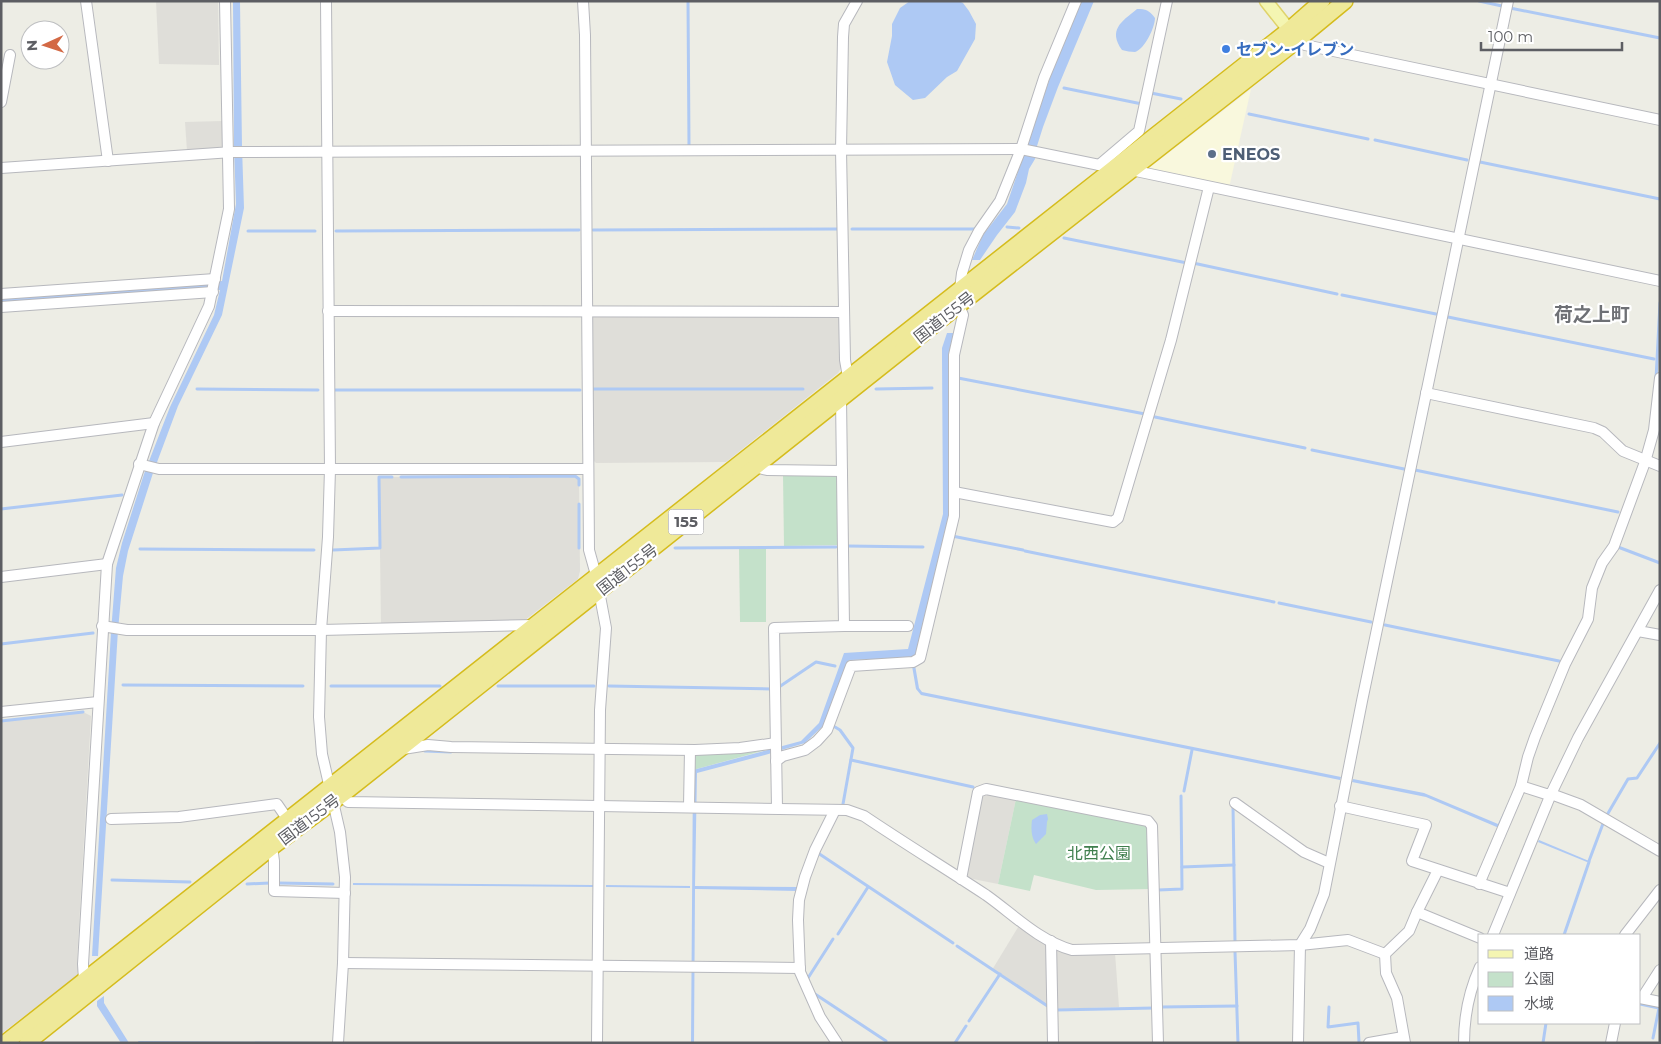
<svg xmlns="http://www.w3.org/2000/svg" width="1661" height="1044" viewBox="0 0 1661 1044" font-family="Montserrat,'Noto Sans JP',sans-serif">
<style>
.commercial{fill:#f9f8dd}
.industrial{fill:#dfded9}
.green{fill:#c4e1ca}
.water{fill:#aec9f4}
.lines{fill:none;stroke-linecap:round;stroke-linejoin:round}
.stream{stroke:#aec9f4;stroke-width:3}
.minor-casing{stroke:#b7b8bd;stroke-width:12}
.major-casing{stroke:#dfd36c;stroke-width:15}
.highway-casing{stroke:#d5bc1d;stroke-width:18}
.minor{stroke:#fff;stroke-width:10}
.major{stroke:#f4f5b2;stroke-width:12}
.highway{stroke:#efe999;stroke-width:15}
.shop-dot{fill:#3f7fe0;stroke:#fff;stroke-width:2}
.service-dot{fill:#5c6f8a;stroke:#fff;stroke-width:2}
.labels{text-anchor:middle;stroke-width:4.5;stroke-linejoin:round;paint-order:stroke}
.shield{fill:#fff;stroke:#8e8e92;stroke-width:1}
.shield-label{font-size:15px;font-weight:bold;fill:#5d5e63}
.shop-label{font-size:16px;font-weight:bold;fill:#366cbe;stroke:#fff;text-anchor:start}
.service-label{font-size:16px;font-weight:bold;fill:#4e5e75;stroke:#fff;text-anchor:start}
.street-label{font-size:16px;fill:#5d5e63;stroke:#fff}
.park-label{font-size:16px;fill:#407f4e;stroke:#fff}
.quarter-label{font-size:19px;font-weight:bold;fill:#6e7075;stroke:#fff}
</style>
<rect width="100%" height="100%" fill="#edede5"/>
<path class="commercial" d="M1251,89l-22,99 -84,-17z"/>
<g class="industrial">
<path d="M156,1h62l1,64 -60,-1z"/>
<path d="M222,121v25l-3,4 -32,1 -2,-29z"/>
<path d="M834,314l5,4 2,50 -3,5 -112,89 -130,1 -4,-4 -1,-141 3,-3z"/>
<path d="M575,476l4,3 1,92 -2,8 -58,45 -139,1 -2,-148z"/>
<path d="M83,712l8,4 -14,245 2,13 -78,60v-313z"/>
<path d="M988,793l28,6 -18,85 -30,-6 -1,-5 15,-77z"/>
<path d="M1020,924l29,22 2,64 -59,-40z"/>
<path d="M1052,947l6,4 7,1 50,1 4,54 -65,2z"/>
</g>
<g class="green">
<path d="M835,474l3,3v68l-54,1 -1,-71z"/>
<path d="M739,549h27v73h-26z"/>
<path d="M773,748l-80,22 -1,-17z"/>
<path d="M1016,799l129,25 4,5 2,60 -55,1 -62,-15 -4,16 -32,-7z"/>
</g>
<g class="water">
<path d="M233,1h19l-12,1 2,145 2,61 -22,107 -44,91 -25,67 -25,78 -5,25 -5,54 -20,326h-6l19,-324 5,-64 6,-25 22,-69 26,-67 44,-92 6,-25 -219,14v-7l221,-16 14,-77 -2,-56z"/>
<path d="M910,1h49l4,2 6,8 7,13 -1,15 -18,32 -10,6 -22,21 -12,2 -18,-15 -8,-23 5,-26v-12l8,-16z"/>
<path d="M1081,1h13l-36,86 -15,40 -6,19 -2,13 -6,10 -3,14 -11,29 -18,23 -17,25h-8l11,-25 24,-31 45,-132z"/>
<path d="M1137,9c9,0 12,1 18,9 0,9 -10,31 -20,34 -4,0 -9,-1 -13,-2 -14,-20 -1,-28 15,-41z"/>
<path d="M947,333h9l-4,182 -35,143 -68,2 -23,63 -21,20 -40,12 -68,18 -2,113 104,1 -1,4 -103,-2 -1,154h-3l2,-273 108,-29 18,-18 25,-70 64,-4 35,-135 -1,-155v-11z"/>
<path d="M915,665l4,23 3,4 419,85 -1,3 -419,-85 -5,-6 -4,-23z"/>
<path d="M1353,779l71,14 74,31 15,-31 -14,35 -73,-31 -74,-15z"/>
<path d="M1047,814l1,5 -1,3 -1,12 -10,10c-5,-7 -5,-16 -4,-24l8,-5z"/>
<path d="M1539,840l50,21 -2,1 -49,-20z"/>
<path d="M353,883l240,2v2l-240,-2z"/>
<path d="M606,885l84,1v2l-84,-1z"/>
<path d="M104,996v7l25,40h-8l-24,-37v-5z"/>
<path d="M138,1041l187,1v1h-186z"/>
</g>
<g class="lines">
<g class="stream">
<path d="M688,1l1,145"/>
<path d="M1479,1l23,5"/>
<path d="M1510,8l150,30"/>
<path d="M1064,88l78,16"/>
<path d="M1151,93l30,6"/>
<path d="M1249,114l119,25"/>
<path d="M1375,140l92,20"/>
<path d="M1480,162l180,37"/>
<path d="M1007,227l12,1"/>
<path d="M852,229h124"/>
<path d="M593,230l244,-1"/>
<path d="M248,231h67"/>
<path d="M336,231l243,-1"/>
<path d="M1064,238l123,25"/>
<path d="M1193,263l144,31"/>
<path d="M1342,295l94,19"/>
<path d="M1448,317l206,42"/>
<path d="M958,378l187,36"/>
<path d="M1656,379l4,-76"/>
<path d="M197,389l121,1"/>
<path d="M593,389h210"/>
<path d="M876,389l56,-1"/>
<path d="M335,390h245"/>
<path d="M1155,417l150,31"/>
<path d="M1312,450l92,19"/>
<path d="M1415,470l203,42"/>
<path d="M401,477l174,-1 4,3v6"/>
<path d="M1,509l121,-14"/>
<path d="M952,536l71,14"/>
<path d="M847,546l76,1"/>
<path d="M1618,547l42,16"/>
<path d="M579,548v-44"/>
<path d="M675,548l161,-1"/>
<path d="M140,549l174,1"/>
<path d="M333,550l47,-2 -1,-71h13"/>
<path d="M1025,551l249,51"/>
<path d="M1279,603l92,19"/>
<path d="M1385,625l174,36"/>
<path d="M1,644l92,-11"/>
<path d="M123,685l180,1"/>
<path d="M331,686h109"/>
<path d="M498,686h96"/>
<path d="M609,686l163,3"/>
<path d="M779,687l37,-25 19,4"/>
<path d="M1,721l82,-9"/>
<path d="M835,727l5,3 13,18 -10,56"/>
<path d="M425,751l26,1"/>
<path d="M851,760l122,27"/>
<path d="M1184,791l8,-41"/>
<path d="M1233,805l2,137"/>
<path d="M1607,815l21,-36 9,-1 23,-35"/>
<path d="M819,852l-1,1 135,90"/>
<path d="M1589,861l15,-40"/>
<path d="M1182,867l52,-2"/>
<path d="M112,880l78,2"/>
<path d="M278,883l55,1"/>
<path d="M247,884l23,-1"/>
<path d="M1158,890l24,-1 -1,-93"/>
<path d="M838,934l30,-47"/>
<path d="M1564,935l25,-73"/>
<path d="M957,946l92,61"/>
<path d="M1235,952l3,91"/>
<path d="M808,978l25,-39"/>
<path d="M815,994l71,47"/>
<path d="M1640,1004l19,4 -6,30"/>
<path d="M1161,1007l76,-1"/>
<path d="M1329,1007l-1,20 30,-4 1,19"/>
<path d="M1056,1010l98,-2"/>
<path d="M969,1021l31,-47"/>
<path d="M955,1043l11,-17"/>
<path d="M1543,1043l3,-20"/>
</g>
<g class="minor-casing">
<g id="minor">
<path d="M86,1l22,160"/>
<path d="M326,1l4,468 -2,68 -7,93 -2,87 3,37 18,78 5,45 -2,86 -5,80"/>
<path d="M583,1l2,34 4,515 7,25 10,53 -6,82 -3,333"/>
<path d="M1295,36l10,9 355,75"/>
<path d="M1,102l9,-47"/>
<path d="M1099,165l40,-34 28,-130"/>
<path d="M1,168l231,-16 789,-3 93,19"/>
<path d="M1131,170l529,111"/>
<path d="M960,289l2,-16 7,-23 10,-19 21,-30 21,-52 23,-71 32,-77"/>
<path d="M1,294l214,-15"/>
<path d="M1,307l212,-15"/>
<path d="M328,311l516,1"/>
<path d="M848,377l-3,-17 -4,-210 2,-113 1,-13 13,-23"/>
<path d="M1660,378l-6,52 -9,32 -31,84 -12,17 -10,25 -4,31 -23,45 -30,73 -7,20 -7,29 25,8h5l30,11 79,46"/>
<path d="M1426,393l168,35 9,4 20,19 37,15"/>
<path d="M1,442l153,-19"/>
<path d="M139,464l20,5h428"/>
<path d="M755,467l12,3 75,1"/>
<path d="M954,492l159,30 5,-4 53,-178 38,-153"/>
<path d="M1,577l106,-13"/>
<path d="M102,626l25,4h194l213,-5"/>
<path d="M844,626h64"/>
<path d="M1638,631l22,4"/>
<path d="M1,712l97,-10"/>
<path d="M403,749l25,-4 23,2 244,3 45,-2 36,-5"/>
<path d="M776,761l7,-5 22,-6 12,-9 10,-11 24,-64 62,-4 7,-4 34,-142v-161l9,-40 -4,-10"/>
<path d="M341,795l7,7 499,8 17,6c40,27 81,52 122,79 27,19 53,46 86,55l228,-5 48,-5 37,14 24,-23 8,-19 63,26"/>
<path d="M1235,803l69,49 25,11"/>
<path d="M1340,806l86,19 -14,36 98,32"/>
<path d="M689,807l1,-57"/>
<path d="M777,808l-3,-180 70,-2 -3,-228"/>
<path d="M835,810l-20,40 -10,27 -6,23 -1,20 2,52 20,45 17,26"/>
<path d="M111,819l68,-2 98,-13 11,16"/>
<path d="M272,847l2,14v30l71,2"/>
<path d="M961,879l17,-87 8,-3 162,32 4,5 6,217"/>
<path d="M1479,884l42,-98"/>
<path d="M1417,912l21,-42"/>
<path d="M1493,935l58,-141 27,-56 82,-148"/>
<path d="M1625,935l35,-45"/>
<path d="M1051,941l2,102"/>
<path d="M1385,954l1,19 11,25 8,45"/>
<path d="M343,963l457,5"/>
<path d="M84,980l-1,-16 24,-400 47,-141 55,-117 20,-97 -4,-208"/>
<path d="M1640,998l20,4"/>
<path d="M1642,998l18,-28"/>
<path d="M1298,1043l2,-98 10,-16 14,-35 38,-193 146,-700"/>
<path d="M1369,1043l34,-6"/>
<path d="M1464,1043c0,-26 5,-52 16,-76"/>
<path d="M1611,1043l4,-20"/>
</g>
</g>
<g class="major-casing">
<path id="major" d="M1266,1l23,29"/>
</g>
<g class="highway-casing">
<g id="highway">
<path d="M5,1043l1109,-875 175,-138 33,-29"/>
<path d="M27,1043l245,-196 75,-56 612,-486 340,-266 46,-38"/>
</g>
</g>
<use href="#minor" class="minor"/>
<use href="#major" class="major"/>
<use href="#highway" class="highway"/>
</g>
<circle class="shop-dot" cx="1226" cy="49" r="5"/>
<circle class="service-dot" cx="1212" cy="154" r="5"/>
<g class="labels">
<rect class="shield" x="668.5" y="509.5" width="35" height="25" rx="4"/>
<g class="shield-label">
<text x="686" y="527">155</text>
</g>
<g class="shop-label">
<text x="1236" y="55">セブン-イレブン</text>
</g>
<g class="service-label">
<text x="1222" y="160">ENEOS</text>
</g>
<g class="street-label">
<text transform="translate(944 317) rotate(-38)" y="6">国道155号</text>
<text transform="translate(627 569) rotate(-38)" y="6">国道155号</text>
<text transform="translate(309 819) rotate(-37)" y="6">国道155号</text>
</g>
<g class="park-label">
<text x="1099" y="859">北西公園</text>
</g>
<g class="quarter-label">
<text x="1592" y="321">荷之上町</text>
</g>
</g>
<rect width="1661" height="1044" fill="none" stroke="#5d5e63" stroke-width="5"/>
<rect x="1478" y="934" width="162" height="90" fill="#ffffff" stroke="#bebfc1"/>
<rect x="1488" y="950" width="25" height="8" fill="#f4f5b2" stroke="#bebfc1"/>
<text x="1524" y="959" font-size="15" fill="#5d5e63">道路</text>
<rect x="1488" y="972" width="25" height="15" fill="#c4e1ca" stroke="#bebfc1"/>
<text x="1524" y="984" font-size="15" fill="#5d5e63">公園</text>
<rect x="1488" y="996" width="25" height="15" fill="#aec9f4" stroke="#bebfc1"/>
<text x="1524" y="1009" font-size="15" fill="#5d5e63">水域</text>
<g transform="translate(45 45) rotate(267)"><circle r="24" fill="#ffffff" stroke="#bebfc1"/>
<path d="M0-4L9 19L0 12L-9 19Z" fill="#d36945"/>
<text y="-8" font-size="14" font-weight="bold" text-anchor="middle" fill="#5d5e63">N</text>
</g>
<path d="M1481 42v8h141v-8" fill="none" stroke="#5d5e63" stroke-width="2.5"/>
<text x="1488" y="42" font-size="15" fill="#5d5e63" stroke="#ffffff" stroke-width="4" paint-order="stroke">100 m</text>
</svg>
